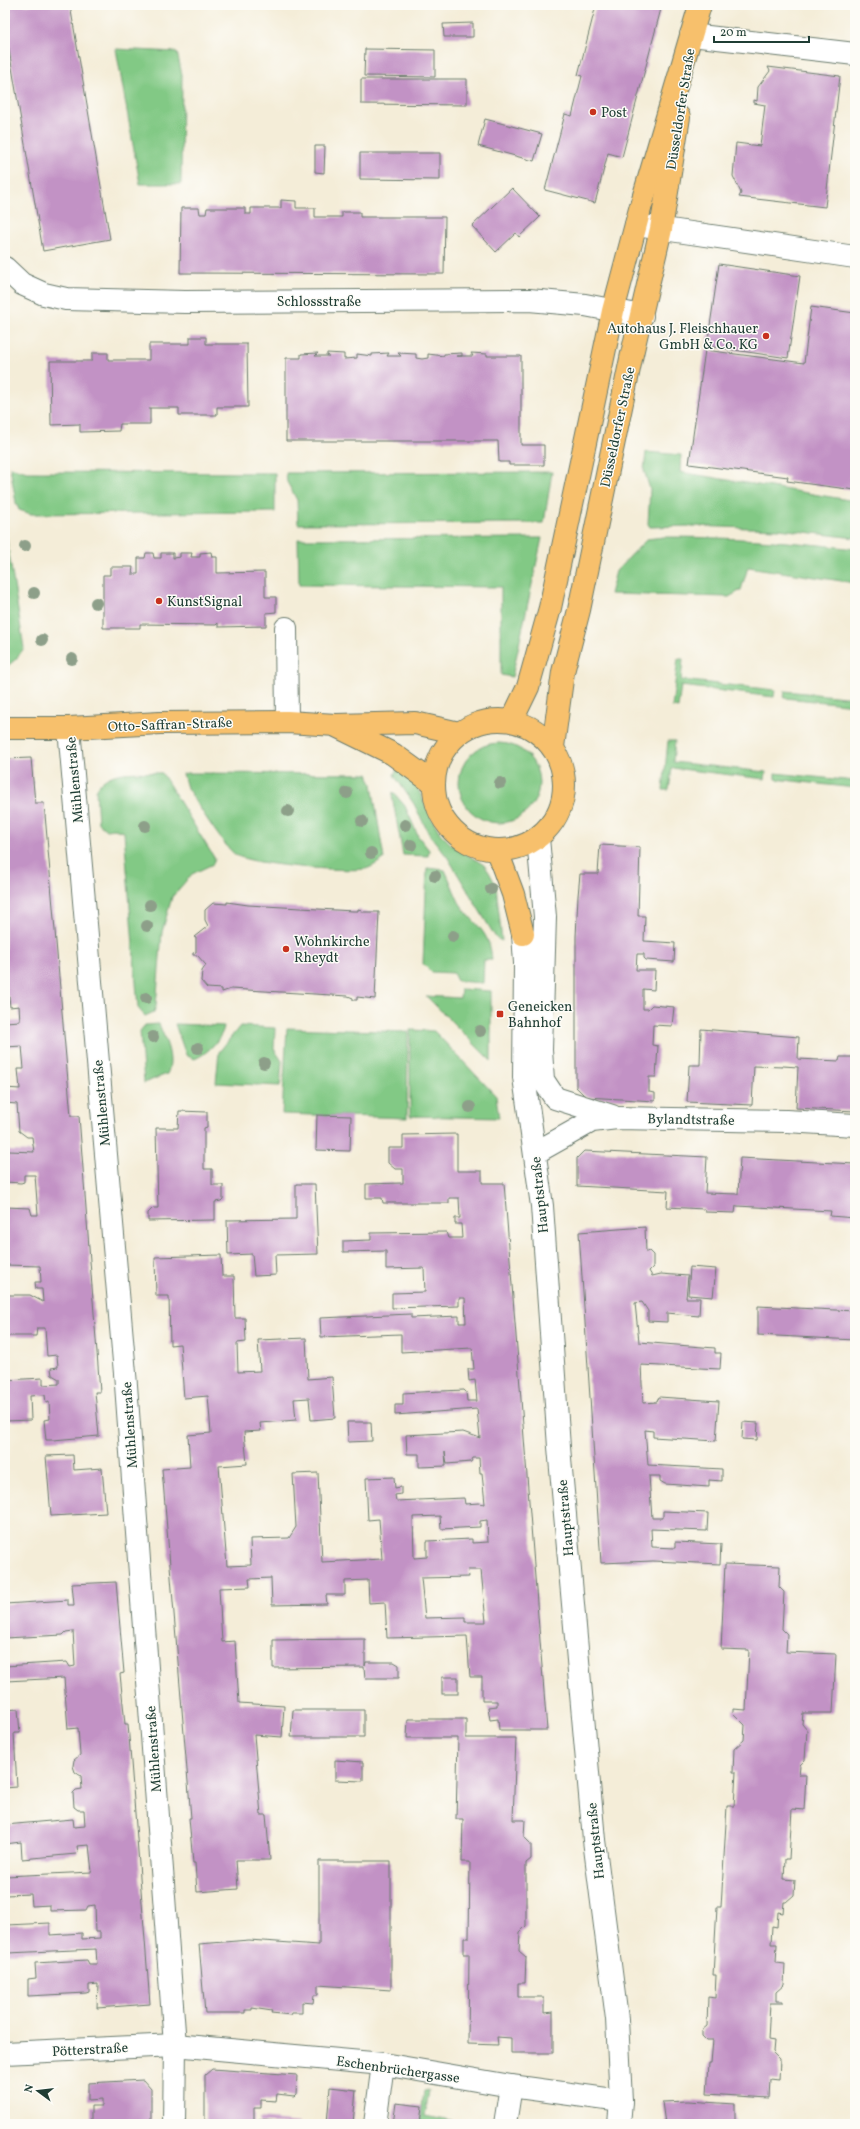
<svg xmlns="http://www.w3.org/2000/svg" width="860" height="2129" viewBox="0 0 860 2129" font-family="Vollkorn,serif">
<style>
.green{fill:#82c985;stroke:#50835c}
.building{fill:#c292c5;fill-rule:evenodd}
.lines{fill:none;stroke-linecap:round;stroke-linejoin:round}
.minor-casing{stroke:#6a7b6d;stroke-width:24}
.major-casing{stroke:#6a7b6d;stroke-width:24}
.minor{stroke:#fff;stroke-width:22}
.major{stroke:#f7c06c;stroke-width:22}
.tree{fill:#8d9f89}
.poi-dot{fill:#c8321e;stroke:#fdfcf7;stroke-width:1.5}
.labels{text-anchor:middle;stroke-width:3;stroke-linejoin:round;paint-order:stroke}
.street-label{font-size:14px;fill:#1f3d34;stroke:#fdfcf7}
.poi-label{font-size:14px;fill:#1f3d34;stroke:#fdfcf7;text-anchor:start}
</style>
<rect width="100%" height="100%" fill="#fdfcf7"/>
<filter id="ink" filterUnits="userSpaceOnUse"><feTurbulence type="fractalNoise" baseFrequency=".025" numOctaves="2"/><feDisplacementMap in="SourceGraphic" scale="8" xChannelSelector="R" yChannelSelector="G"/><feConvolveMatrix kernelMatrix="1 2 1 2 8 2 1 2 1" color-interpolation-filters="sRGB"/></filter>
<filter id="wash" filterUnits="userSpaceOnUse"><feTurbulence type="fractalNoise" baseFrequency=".012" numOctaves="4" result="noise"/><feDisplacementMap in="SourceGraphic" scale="16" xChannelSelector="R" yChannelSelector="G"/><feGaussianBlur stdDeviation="0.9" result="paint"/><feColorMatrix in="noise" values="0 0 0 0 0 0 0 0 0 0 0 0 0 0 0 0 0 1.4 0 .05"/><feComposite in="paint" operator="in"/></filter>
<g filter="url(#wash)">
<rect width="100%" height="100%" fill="#f4edd8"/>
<g class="green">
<path d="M116,49l61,3 5,23 -1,109h-41z"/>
<path d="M646,452l35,3 -1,17 175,29v37l-76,-9 -89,-3 -40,1 -2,-3 2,-35 -6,-19z"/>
<path d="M10,467l17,5 248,1v39l-244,2 -12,-4 -3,-7z"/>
<path d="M552,472l-8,51 -246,1 -1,-24 -10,-18 -1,-9z"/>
<path d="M5,528l19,120 -8,11 -11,9z"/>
<path d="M663,537c64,0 128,4 192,12v34l-107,-16 -7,23 -12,7 -119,-3 6,-23 31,-32z"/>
<path d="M542,538l-30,139 -11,-2v-88l-202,-2 -1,-46z"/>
<path d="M678,659h5l-2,21 94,10 -1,7 -93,-11 -3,22 -6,-1z"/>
<path d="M785,691l70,7v7l-71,-7z"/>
<path d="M668,741h7l-2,21 93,10 -1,7 -93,-11 -3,22h-6z"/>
<circle cx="499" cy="783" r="40"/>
<path d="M400,770l17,17 14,30 9,16 12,12 32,20 5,7 7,13 6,56 -6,-3 -48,-80 -19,-24 -15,-30 -20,-29 2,-4z"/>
<path d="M162,773l53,86 -2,5 -21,10 -20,23 -10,35 -6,74 -2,6 -9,4 -7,-8 -14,-176 -10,-3 -8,1 -8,-7 -2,-33c12,-23 43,-17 66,-17z"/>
<path d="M187,773l181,1 4,10 12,75c-5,3 -13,9 -19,10 -20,3 -114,-4 -129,-14 -14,-10 -39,-52 -49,-67l-4,-14z"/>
<path d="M775,773l80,8v7l-80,-9z"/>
<path d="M393,792l12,14 13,30 11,14 -1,6 -25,-1 -11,-59z"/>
<path d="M427,868l18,2c5,10 9,22 14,32 14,23 31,27 33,58h-8l-1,23 -26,-2 -4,-8 -22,-1 -8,-8z"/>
<path d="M461,989l30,2v70l-65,-65 34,2z"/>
<path d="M159,1024c6,15 16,35 8,50l-23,9 -4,-52 5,-6z"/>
<path d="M175,1024l49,2c-1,12 -19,30 -30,33l-8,-4z"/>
<path d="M240,1026l35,2 -1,21 8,12 -2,25 -64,-3 3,-31z"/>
<path d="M287,1028l121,4 -1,86 -125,-4z"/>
<path d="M410,1030l24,1 62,65 3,22 -89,-2z"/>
<path d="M429,2090l-4,26 41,8h-46l4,-33z"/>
</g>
<g id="blocks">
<g class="building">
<path d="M5,5h65l40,234 -67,12 -38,-225z"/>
<path d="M596,5h66l-40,152 -14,-4 -13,50 -50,-13 20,-76 7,2 10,-40 -4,-1z"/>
<path d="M473,23v14h-29l-1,-13z"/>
<path d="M365,49l70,1v27l-71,-1z"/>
<path d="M768,67l72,9 -15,131 -86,-10 2,-4 -8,-17 3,-33 24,3 5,-41 -11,-2v-3l3,1 1,-14 12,-16z"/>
<path d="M361,79h106v26l-106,-1z"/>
<path d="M485,119l57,15 -8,27 -56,-15z"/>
<path d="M315,146h10l-1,27 -9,-1z"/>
<path d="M360,153h80v27l-80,-1z"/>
<path d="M512,188l28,29 -21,20 -3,-4 -20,19 -24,-26z"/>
<path d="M281,200l15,1v7h19v9h27v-5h18v5h85l-1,57 -264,-1 1,-65h18l1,6h6l1,-6h38v6h6v-6h30z"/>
<path d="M719,264l81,12 -12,82 -81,-12z"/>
<path d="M811,307l44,6v177l-68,-9 1,-4 -99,-13 16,-114 99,13z"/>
<path d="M190,337h16v7h41l1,63h-31v8h-38v-7h-29v16h-30l-1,7 -39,1v-8l-29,1 -1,-64h42v-8h16v7h41v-16h41z"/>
<path d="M318,353l-3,3h14l-2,-1v-2l17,1v5l13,-1v-4l15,2v-2l17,-1 -2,3h14l-3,-3 18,1v4l6,1 6,-1v-4l16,2v-2l18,-1v3h-5h16l-2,-3 16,1v2h34v89h23v20h-35v-3h-10l-1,-21h-212v-83h15v-4z"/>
<path d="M211,552l1,5h5v16l48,-1v25h11v15l-10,1v13l-48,1v-4l-2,2 -76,-1v4h-37v-53h7v-8h23l-1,7h6v-16h7l1,-5h7l1,5h7v-5h12v5l7,-1v-4h12l-1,4h9v-4z"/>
<path d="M31,758l4,45h9l27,313h8l21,276h-5l4,44 -46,4h-7l-2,-20 6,-1 -1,-17 -3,1 -1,-8 -15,1 1,24 -26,1v-41l38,-2v7l16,-1v-5l-7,-4 -1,-7 7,-1 -1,-12 -10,1 -2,-28h-8l-1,8h-31v-41h25l13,7 -1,-13h-6l-1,-7h6l-1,-16 -35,-1v-58l25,1 2,7h6l-3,-40h-11v7l-3,1 -16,-1v-36h2l2,5 25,1 -2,-15h-5l-8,-6 -2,-27 -12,-1v-15l15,1 -2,-20h6l-2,-23 -17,1v-25l15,-1 -1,-15 -9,1 -1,-11 -4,-1v-236z"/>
<path d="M600,845l40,2 -2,69h7l-1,25 31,2 -1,19 -28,-2 -2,-2v-4h-7l-1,16h19l-1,20 -11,-1v20h5l4,-4 22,2 -2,19 -19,-1 -1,20 6,1 -2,31h-7v15l6,1v8l-69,-4 -10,-10v-150l2,-41 2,-22h18z"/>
<path d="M227,902l21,3 105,6h5v-2l4,1 -1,2h18l-4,87 -18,-2v3h-4v-2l-5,-2 -117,-7 -9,3v-3l-15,-1 -6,-7 1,-10 4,-6 -9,-10h-4v-2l3,-1v-14l-2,-1 14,-11 -3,-6v-10l8,-7 14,1z"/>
<path d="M701,1029l98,8 -1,22 41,2 1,-4h13l2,-6v60l-59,-3 2,-41 -15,-1v1l-29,-1 -2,39 -65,-3 2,-37h11z"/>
<path d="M179,1111l28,1v15l-3,1v41h8v16h11v14l-2,2 -6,1v18l-67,1v-8l5,-5h5l-2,-80h22z"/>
<path d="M317,1115l34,1 -1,35 -34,-1z"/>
<path d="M457,1134v37h25v12h22l43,547h-48l-1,-11 -8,1 -2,-13 9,-1v-5h-15v-24h-12l-3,-41 -80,2 -2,-36 -16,1 -1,-23 -23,1v14h-19l1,9 -55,1 -1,-27 -22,1 1,8 -31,1 3,54 13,-1 4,62 45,3 -2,31 -28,-2 7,80h5l4,45h-34l2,29 -41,3 -2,-29h-2l-4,-45h2l-29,-349 28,-2 -2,-32 23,-2 -3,-37 -24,2 -4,-54 -10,1 -1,-49h-13l-1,-39 66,-2 1,21h12l1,42h10l1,24 -9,1 1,29 22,-1 -2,-31 48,-2 2,41 24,-2 3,41 -24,2 -2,-22 -15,1 2,21 -36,3 1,8 -17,1 3,32 -28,2 8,100 24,-1 -1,-26 39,-1 7,-11 -3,-53 25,-1 4,89 60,-3 -3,-40 -11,1 -2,-42 28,-1 1,11 6,-1v7l-6,1 1,6 68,-3 1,6 14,-1 6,1 -3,-31h-2l-1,-15h-6l-2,4 -24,2 -2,-12 1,14 -27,1v-13h-12l-1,-19 57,-3 17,6 -3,-29 -82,6v-10h8v-12l17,-1 44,-2 2,2 1,9h10l-2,-21 -6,1 -1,-12h6l-2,-21 -71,4v-18l-80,3 -1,-19 91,-4v4l48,-2v7h7l-1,-25h-6v8l-67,2v-15l33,-1 -1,-24 -38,1v-18l-43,1v-11l28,-1v-7l75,-1 2,6h14l-1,-14h-6v-6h5l-1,-20h-10v5h-66l-1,-5h-16v-14l37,-1v-14h-8l-7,-6v-15h15v-13zM440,1516l1,13 39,-2v-6l7,-1 1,22 -16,1v-4l-45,2v16l-13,1 -1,-41zM468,1570h13l5,52h-21v-5l-40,1 -4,-40 48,-1z"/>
<path d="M584,1151l123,6 -2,36 33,1 2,-36 115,6v54l-25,-2 1,-5 -94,-5h-1l-1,7 -30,-1 -1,-3 -37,-2 1,-16 -91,-5v-28z"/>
<path d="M296,1184h19l3,70 -43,1 1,20 -22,1 -2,-22 -24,1 -1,-35 69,-1z"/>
<path d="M645,1227l1,25 3,-1 4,4v12l-4,4 3,5 9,-2 27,2 -2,22h14l-1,18 -32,-3v9l-19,-1v-10l-6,-9 -7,1 4,39 76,6v5h6l-1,16 -79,-4 2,38 14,-1 2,-5 60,4 -3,40 -63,-4v-6l-8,-1 3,35 74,4v12l-13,-1v7l-44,-3 -5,-3v-5h-11l3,42h11v-7l45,2 -1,18 -56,-2 1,18 23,1v-6l46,2 -1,20 -67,-3 -52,2 -22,-331z"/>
<path d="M690,1267l26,2 -3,28 -25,-2z"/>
<path d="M758,1306l97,5v29l-97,-5z"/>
<path d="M347,1422h24l1,19 -24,1z"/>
<path d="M743,1422l15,1 -1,17 -15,-1z"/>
<path d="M73,1455l1,15 28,-2 4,45 -55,3 -5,-60z"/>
<path d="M725,1564l55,2 -1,21 5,5 -2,37 5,5 -1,18 50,2 -3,59h-30l-1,11 5,6 -2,30 -5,5 -1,10h7l-2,35 -12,-1 -3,50h-4l-1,20 11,1 -1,15 -8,7h-2l-1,11 -5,-1 -1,15 -5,-1 -1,18h6l-1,19 9,1 -1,21 -8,7v9h7v2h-13l-2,37 6,1 -1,11 7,7 -1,21 -9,-1 -1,19 -62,-4 2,-31h2l2,-23h-7l-4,-4v-6l5,-4 1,-29 7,1 1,-23h-3l4,-68h4l6,-101h7l2,-34h-3l1,-23 10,-9 1,-15 -12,-12v-4l13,1 3,-60 -28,-1z"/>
<path d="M116,1582l8,91 -4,1 5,50h3l22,280 -53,4 1,-24 -9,1v7l-3,1 -58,3v-17l8,-1 -1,-15 52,-3 2,4h8l-1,-15 -88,4 -1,-28 43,-2v12l32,-2v6l18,-1v-6h-4l-1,-27 -7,1 -2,4 -36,1v-6l-18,1 -1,-12 -26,1v-19l87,-4 -3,-27 -12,1 1,6 -2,2 -54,5 -1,-17 -16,2v-19l68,-6 1,8 11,-1 -1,-16h-6l-4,-3 -1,-14 3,-3 6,-1 -1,-13 -6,-4 -2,-6 1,-6 6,-5 -2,-27 -10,1 -4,-51 -58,3 -1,-15 62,-4 3,5 5,-1 -2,-35 -7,1 -3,3 -58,3v-34l63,-4v5h6l-2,-21z"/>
<path d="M365,1639v27l1,-4h28l5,3v13h-34l-1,-11 -91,1v-28z"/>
<rect x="442" y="1677" width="16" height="17"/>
<path d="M18,1709l2,24h-6l3,54 -12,1v-78z"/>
<path d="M293,1710h71v27h-73z"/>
<path d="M408,1719h58v19h50l-3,82h12l-1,17 7,7v15l-5,4v63l-6,6 -1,19 7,6 -1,26h-7v14h26v16l9,-1v41h-42v-15l-14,-1 1,8 -30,-1 1,-90h-5v-16h5l1,-76h-8l1,-43h-7l2,-81h-51z"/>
<path d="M335,1760l28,2v19l-28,-1z"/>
<path d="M319,1861h72v129l-73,-5v10h-4l-1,8 -11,-1v11h-10l-1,2 -20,-2 1,-2 -20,-3v2h-7v3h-40l-6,-69 50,-4 70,5z"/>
<path d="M212,2069l85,6 -1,19 -2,2 -17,-2 -1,7 -15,-1v8h-7v16h-49v-49z"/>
<path d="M143,2080l8,9v35h-60v-18h11v-7l-14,1v-17z"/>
<path d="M330,2087l26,3 -3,34h-26z"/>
<path d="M688,2101l47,3v19l-70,1 -3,-22z"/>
<path d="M396,2103l26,3 -2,18h-27z"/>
<path d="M259,2119l40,4v1h-40z"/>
</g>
</g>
</g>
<g filter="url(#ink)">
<use href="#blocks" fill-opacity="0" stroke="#6a7b6d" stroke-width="1"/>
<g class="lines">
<g class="minor-casing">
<g id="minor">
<path d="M691,35l164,19"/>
<path d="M636,225l219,32"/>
<path d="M5,268l17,16 22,10 22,5 119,3 344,-2 56,5 57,11"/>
<path d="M286,628l1,94"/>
<path d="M69,728l57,657 49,660 -1,79"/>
<path d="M538,838l7,79 -4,133 2,30 12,18 57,18"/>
<path d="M523,934l2,29 -1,114 18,129 17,241 35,393 23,179 4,82 -2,23"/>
<path d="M535,1153l57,-32 25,-3 169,3 69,4"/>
<path d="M5,2053l170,-8 208,19 128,22 110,15"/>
<path d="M375,2124l8,-60"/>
<path d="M505,2124l6,-38"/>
</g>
</g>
<g class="major-casing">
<g id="major">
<circle cx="499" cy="785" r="65"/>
<path d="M512,720l16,-33 22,-79 63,-297 27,-102 60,-204"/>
<path d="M338,727l55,27 40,29"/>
<path d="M5,728h64l91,-5 127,-1 49,3 79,-2 44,10"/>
<path d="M553,747l10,-75 16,-62 53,-256 29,-125 18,-112"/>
<path d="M497,851l16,43 10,40"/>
</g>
</g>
<use href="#minor" class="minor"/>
<use href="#major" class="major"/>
</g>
<g class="tree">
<circle cx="25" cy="546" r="6"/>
<circle cx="34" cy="593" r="6"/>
<circle cx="96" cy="603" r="6"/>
<circle cx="42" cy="640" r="6"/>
<circle cx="72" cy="659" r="6"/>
<circle cx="500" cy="783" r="6"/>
<circle cx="347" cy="793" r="6"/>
<circle cx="288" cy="811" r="6"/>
<circle cx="362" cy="821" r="6"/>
<circle cx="405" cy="825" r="6"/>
<circle cx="145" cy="826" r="6"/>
<circle cx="411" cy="845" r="6"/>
<circle cx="371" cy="853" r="6"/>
<circle cx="435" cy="876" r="6"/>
<circle cx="491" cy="889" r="6"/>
<circle cx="150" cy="905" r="6"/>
<circle cx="147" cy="926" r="6"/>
<circle cx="453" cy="936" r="6"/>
<circle cx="146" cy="998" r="6"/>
<circle cx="480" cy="1031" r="6"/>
<circle cx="153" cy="1037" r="6"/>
<circle cx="198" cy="1048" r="6"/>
<circle cx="264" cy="1063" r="6"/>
<circle cx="470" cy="1107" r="6"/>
</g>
</g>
<g class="poi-dot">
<circle cx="593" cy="112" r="4"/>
<circle cx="766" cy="336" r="4"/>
<circle cx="159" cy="601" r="4"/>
<circle cx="286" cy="949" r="4"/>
<rect x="496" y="1010" width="8" height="8" rx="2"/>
</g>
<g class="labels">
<g class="street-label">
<text transform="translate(680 109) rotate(-81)" y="5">Düsseldorfer Straße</text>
<text x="319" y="306">Schlossstraße</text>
<text transform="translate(617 427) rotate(-78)" y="5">Düsseldorfer Straße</text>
<text transform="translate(170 724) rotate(-2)" y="5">Otto-Saffran-Straße</text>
<text transform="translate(74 780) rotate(-95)" y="5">Mühlenstraße</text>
<text transform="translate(101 1103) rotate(-95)" y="5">Mühlenstraße</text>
<text transform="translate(691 1119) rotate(1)" y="5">Bylandtstraße</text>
<text transform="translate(539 1195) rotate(-96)" y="5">Hauptstraße</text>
<text transform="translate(129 1425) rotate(-94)" y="5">Mühlenstraße</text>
<text transform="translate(565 1518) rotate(-95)" y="5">Hauptstraße</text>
<text transform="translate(153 1749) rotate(-94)" y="5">Mühlenstraße</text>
<text transform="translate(595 1841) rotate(-96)" y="5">Hauptstraße</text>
<text transform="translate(90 2049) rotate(-3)" y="5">Pötterstraße</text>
<text transform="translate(398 2069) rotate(8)" y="5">Eschenbrüchergasse</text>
</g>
<g class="poi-label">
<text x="601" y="117">Post</text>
<text x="758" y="333" text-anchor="end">Autohaus J. Fleischhauer<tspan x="758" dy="16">GmbH &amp; Co. KG</tspan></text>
<text x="167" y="606">KunstSignal</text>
<text x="294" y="946">Wohnkirche<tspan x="294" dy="16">Rheydt</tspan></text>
<text x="508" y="1011">Geneicken<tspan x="508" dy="16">Bahnhof</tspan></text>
</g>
</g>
<rect width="860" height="2129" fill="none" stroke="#fdfcf7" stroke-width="20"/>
<g transform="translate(38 2091) rotate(285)" stroke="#fdfcf7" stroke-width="3" paint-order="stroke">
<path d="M0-3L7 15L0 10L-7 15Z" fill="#1f3d34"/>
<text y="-6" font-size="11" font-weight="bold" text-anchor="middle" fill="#1f3d34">N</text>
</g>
<path d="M714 36v6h95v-6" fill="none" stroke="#1f3d34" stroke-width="2"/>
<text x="720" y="36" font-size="12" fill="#1f3d34" stroke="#fdfcf7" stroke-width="3" paint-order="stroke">20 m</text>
</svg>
